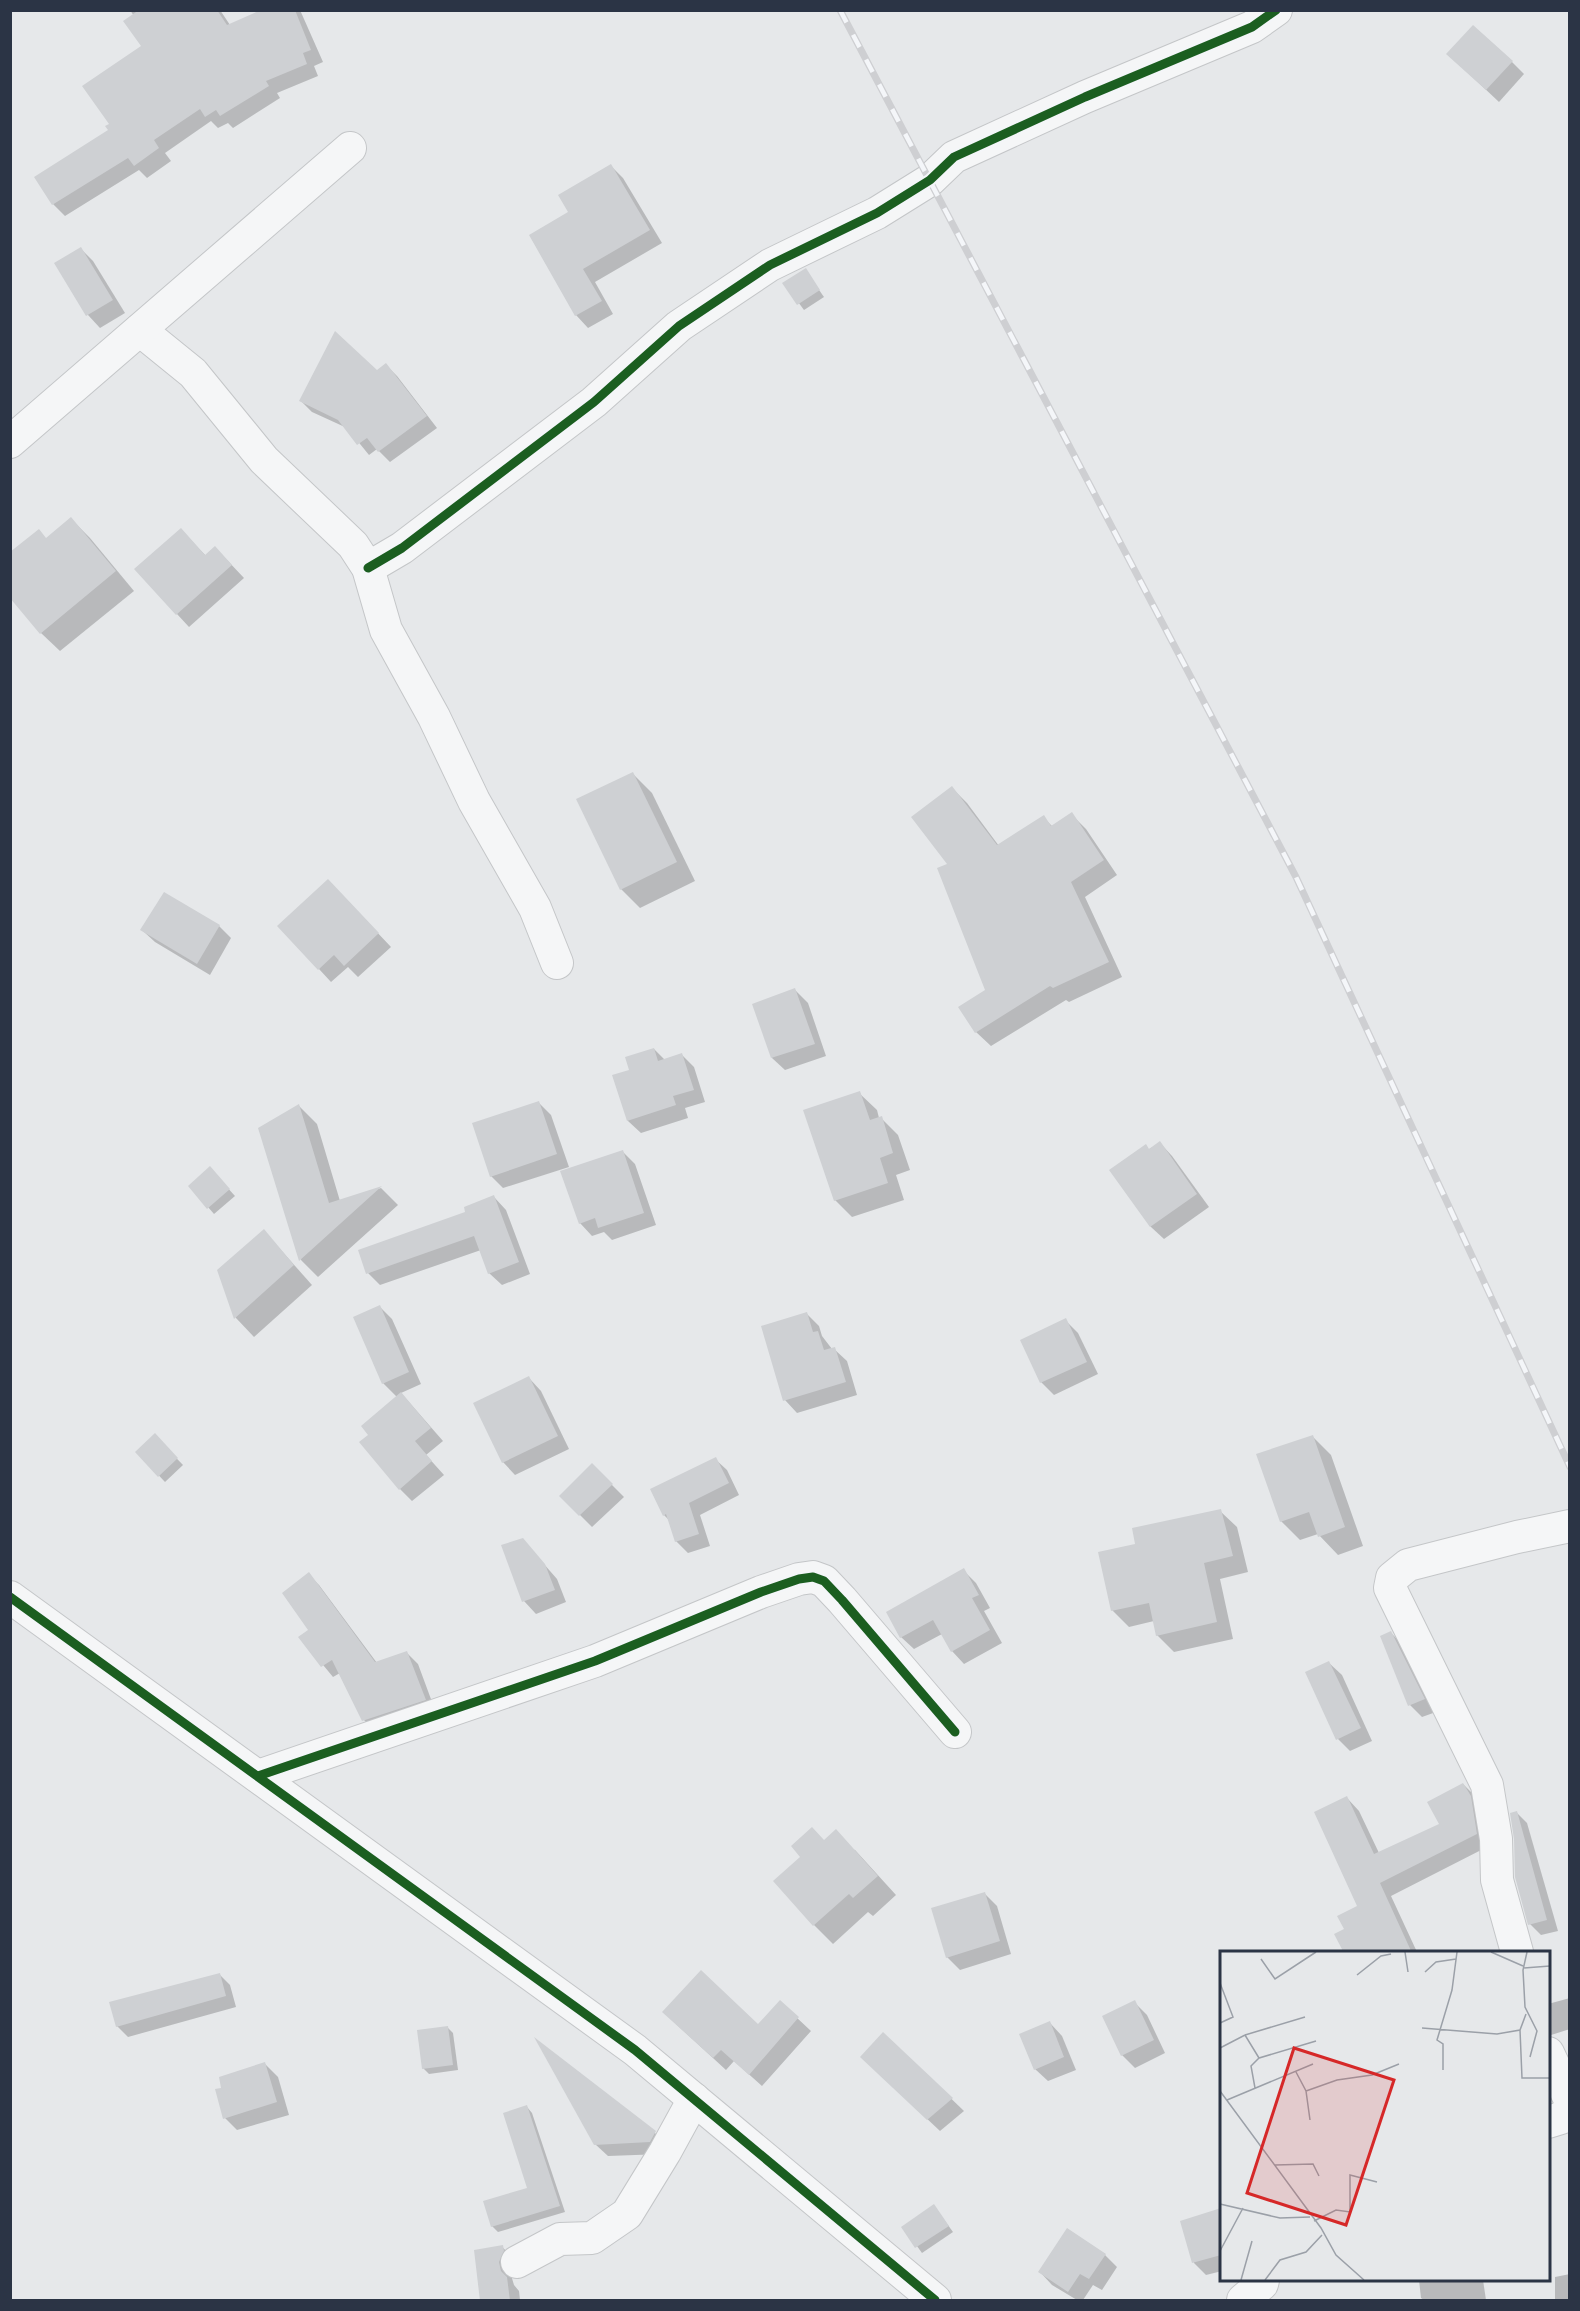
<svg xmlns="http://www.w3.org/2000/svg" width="1580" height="2311" viewBox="0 0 1580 2311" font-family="Karla,sans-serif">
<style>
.shadow{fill:#0003}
.building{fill:#ced0d3}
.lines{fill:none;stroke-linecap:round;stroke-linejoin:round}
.street-casing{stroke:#c4c6c8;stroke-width:34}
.street{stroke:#f5f6f7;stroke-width:32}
.rail-casing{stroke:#cecfd2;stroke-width:7}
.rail{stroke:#f4f6f9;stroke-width:4.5;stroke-dasharray:14;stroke-linecap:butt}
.cycleway-casing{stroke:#f4f6f9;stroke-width:13}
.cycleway{stroke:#1b5e20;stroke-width:9}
.inset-road{fill:none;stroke:#9ba0a8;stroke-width:1.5}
.view{fill:#d62828;fill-opacity:0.15;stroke:#d62828;stroke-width:3}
.inset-edge{fill:none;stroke:#2b3445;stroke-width:3}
</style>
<rect width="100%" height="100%" fill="#e6e8ea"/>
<g class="shadow">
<path d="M130,10h90l10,15 35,-15h35l23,52 -9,4 4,10 -41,17 3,5 -47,30 -5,-5 -10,5 -7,-7 -46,32 6,8 -24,17 -8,-8 -74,46 -12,-12 57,-73 1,-7 32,-78 -9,-30z"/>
<path d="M1448,54l64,8 12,12 -25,28z"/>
<path d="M611,166l12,12 39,65 -67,39 18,32 -25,14 -12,-13 -6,-102z"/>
<path d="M81,249l12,12 32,52 -25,15 -12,-13 -32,-52z"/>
<path d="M805,270l19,27 -20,13 -20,-27z"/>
<path d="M386,365l11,11 40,52 -47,34 -13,-13 -8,6 -22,-27 -35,-16 -11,-11 76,-29z"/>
<path d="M71,519l19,19 44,53 -74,60 -19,-18 6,-94z"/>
<path d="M181,530l25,26 21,4 17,18 -55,49 -12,-13z"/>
<path d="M633,774l19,19 43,88 -55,27 -19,-19z"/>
<path d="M952,788l15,15 32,43 44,-29 10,10 18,-13 15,15 31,46 -32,22 37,80 -53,25 -3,-2 -75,46 -15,-14 11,-42 -38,-126z"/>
<path d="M340,893l51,54 -33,30 -10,-10 -17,15 -12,-13z"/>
<path d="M219,926l12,12 -21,37 -55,-33 -13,-12z"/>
<path d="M795,990l13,13 18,53 -41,14 -13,-12z"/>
<path d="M654,1049l11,11 17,-5 12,12 11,35 -20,6 3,10 -47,15 -13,-12 -14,-45 17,-5z"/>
<path d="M859,1093l18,17 2,8h2l17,17 12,35 -14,5 8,25 -52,17 -17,-17z"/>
<path d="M539,1103l12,12 18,52 -66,21 -12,-12z"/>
<path d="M299,1106l18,18 23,77 41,-13 17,17 -80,72 -17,-17 -41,-131z"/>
<path d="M1160,1143l12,13 37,51 -45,32 -13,-12 -39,-57z"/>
<path d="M622,1151l13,13 21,61 -44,15 -8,-8 -12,4 -12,-13z"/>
<path d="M215,1174l20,22 -21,18 -24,-28z"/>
<path d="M494,1197l12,13 24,64 -28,11 -13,-12 -8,-23 -101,35 -12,-12z"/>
<path d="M264,1231l48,54 -58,52 -18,-19 -18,-48z"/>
<path d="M380,1307l12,12 29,65 -20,9 42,48 -17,14 18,20 -32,26 -12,-12 -30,-54 27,-38 -14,-14z"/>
<path d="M807,1314l12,12 3,10 10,13h2l13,12 10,34 -60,18 -12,-13z"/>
<path d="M1065,1320l13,13 20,41 -44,21 -13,-13z"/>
<path d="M529,1378l12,13 28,58 -54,26 -12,-13z"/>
<path d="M155,1436l28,29 -18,17 -28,-30z"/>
<path d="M1312,1436l19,19 32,91 -25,9 -20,-21 -18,6 -19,-19z"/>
<path d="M715,1459l12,11 12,25 -39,20 10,31 -22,7 -12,-12 -6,-20 -6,-6z"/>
<path d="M592,1465l32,32 -32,30 -31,-31z"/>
<path d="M1220,1511l17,16 11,45 -28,7 13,60 -59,13 -17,-17 -3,-14 -25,6 -17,-17 25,-65z"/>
<path d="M522,1539l35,40 9,23 -30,12 -12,-13z"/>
<path d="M963,1570l13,13 14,25 -6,3 18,32 -38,21 -12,-13 -10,-17 -28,15 -13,-12z"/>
<path d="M308,1574l11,11 58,78 30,-10 11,11 17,46 -61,21 -10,-11 -24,-47 -7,4 -33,-40 10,-7z"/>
<path d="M1391,1633l13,13 32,66 -14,5 -12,-12z"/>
<path d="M1329,1663l13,12 30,66 -22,10 -12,-12z"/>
<path d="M1463,1784l13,13 13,49 -98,50 26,56h-72l1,-22 13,-24 -12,-108 12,13 20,42 63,-28z"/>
<path d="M1516,1812l11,11 31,108 -17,4 -11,-11z"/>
<path d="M825,1842l30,8 41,45 -23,21 -5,-4 -35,32 -19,-19z"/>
<path d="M984,1893l13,13 14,48 -51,16 -13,-13z"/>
<path d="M219,1974l11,11 6,22 -108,30 -11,-11z"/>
<path d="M1570,1998v31l-22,7v-32z"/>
<path d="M780,2002l31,29 -49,55 -28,-25 -8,9 -50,-46 82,2z"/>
<path d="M1134,2002l13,13 18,38 -30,15 -13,-13z"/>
<path d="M1050,2023l12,13 14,34 -28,11 -13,-12z"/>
<path d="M447,2027l6,6 5,37 -29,4 -6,-6z"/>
<path d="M884,2034l80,77 -24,20 -66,-62z"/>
<path d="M265,2064l13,13 11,38 -52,15 -12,-12 -2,-29z"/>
<path d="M527,2107l5,6 33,99 -67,20 -6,-6 37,-38z"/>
<path d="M655,2133l12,12 -4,9 -55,2 -13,-12z"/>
<path d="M934,2206l19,26 -31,21 -19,-26z"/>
<path d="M1222,2210v61l-16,4 -12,-12 -13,-41z"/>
<path d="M502,2247l13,12 -4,16 3,10 5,6 1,9h-38z"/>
<path d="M1105,2255l12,12 -15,23 -9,-5 -10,15h-6l-25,-15 -12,-13z"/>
<path d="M1570,2274v26h-15v-23z"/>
<path d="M1419,2280h64l3,20h-62l-3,-2z"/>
</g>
<g class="building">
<path d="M139,10h78l10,15 34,-15h34l16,40 -8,3 4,11 -41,17 3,5 -49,30 -4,-6 -11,7 -5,-8 -46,31 5,8 -25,18 -6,-8 -76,47 -18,-28 74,-47 -3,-4 4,-2 -27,-38 59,-40 -18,-25z"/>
<path d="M1473,25l40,36 -27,29 -40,-36z"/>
<path d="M611,164l39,66 -67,39 19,32 -27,15 -46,-81 39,-23 -10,-17z"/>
<path d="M81,247l32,53 -27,16 -32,-53z"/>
<path d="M806,268l14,22 -23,15 -15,-22z"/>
<path d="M335,331l42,39 9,-7 41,53 -49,36 -11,-14 -10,7 -19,-25 -39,-19z"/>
<path d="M71,517l45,54 -76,63 -30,-36v-46l29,-23 7,9z"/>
<path d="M181,528l24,27 10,-9 17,19 -56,50 -42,-46z"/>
<path d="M633,772l44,90 -57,28 -44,-91z"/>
<path d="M952,786l45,59 47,-30 7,11 21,-14 32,48 -33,22 38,80 -56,26 -3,-2 -75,47 -17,-26 27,-17 -48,-122 10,-4 -36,-47z"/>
<path d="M328,879l51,54 -35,33 -10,-11 -16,15 -41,-44z"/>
<path d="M164,892l56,33 -23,39 -57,-34z"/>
<path d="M795,988l20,56 -44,14 -19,-54z"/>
<path d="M654,1048l4,13 24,-8 12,37 -21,6 3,9 -49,16 -15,-46 17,-5 -4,-13z"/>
<path d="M860,1091l10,29 12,-4 11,37 -13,5 8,25 -54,18 -31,-91z"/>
<path d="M539,1101l18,53 -67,23 -18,-54z"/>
<path d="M299,1104l30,99 53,-17 -83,75 -41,-133z"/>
<path d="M1160,1141l37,53 -47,33 -41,-57 37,-26 3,5z"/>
<path d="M623,1150l21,63 -46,15 -3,-10 -16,6 -19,-53z"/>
<path d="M210,1166l20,23 -23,20 -19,-23z"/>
<path d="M494,1195l25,67 -31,12 -14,-38 -108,38 -8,-24 107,-38 -1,-5z"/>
<path d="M264,1229l30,36 -60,54 -17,-49z"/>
<path d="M380,1305l29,67 -27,12 -29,-67z"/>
<path d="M807,1312l6,20 5,-1 6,19 11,-3 11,35 -63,19 -22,-75z"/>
<path d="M1066,1318l21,44 -47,21 -20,-43z"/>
<path d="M529,1376l29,60 -56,27 -29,-60z"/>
<path d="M401,1392l30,36 -16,13 17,20 -33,29 -40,-48 9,-7 -7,-9z"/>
<path d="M155,1433l23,25 -20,19 -23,-25z"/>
<path d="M1313,1435l32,92 -27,10 -9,-25 -29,10 -24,-68z"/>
<path d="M716,1457l13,26 -40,20 10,31 -24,8 -9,-28 -3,2 -13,-27z"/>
<path d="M592,1463l21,21 -34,32 -20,-20z"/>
<path d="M1221,1509l12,47 -29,7 13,59 -61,14 -7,-33 -38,8 -13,-59 37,-8 -3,-16z"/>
<path d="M523,1538l22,26 10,26 -33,12 -21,-57z"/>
<path d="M964,1568l15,27 -7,3 18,32 -39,22 -18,-32 -33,18 -14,-26z"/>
<path d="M309,1572l66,90 32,-11 19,49 -64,21 -30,-61 -11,7 -23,-30 10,-7 -26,-37z"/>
<path d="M1391,1631l34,68 -17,7 -28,-70z"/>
<path d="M1329,1661l32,67 -25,12 -31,-68z"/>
<path d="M1463,1783l8,13 6,38 -97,49 32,70h-68l-10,-19 10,-5 -7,-13 20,-10 -43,-94 33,-16 27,58 65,-30 -12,-22z"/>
<path d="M1517,1811l30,109 -19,5 -13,-48 -1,-38 -4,-26z"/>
<path d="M812,1827l12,13 12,-11 42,47 -25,22 -4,-4 -36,32 -40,-45 27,-24 -9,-11z"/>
<path d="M985,1892l15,49 -54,17 -15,-50z"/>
<path d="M701,1970l57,54 22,-24 19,17 -50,58 -28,-25 -8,8 -51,-46z"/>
<path d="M220,1973l6,23 -110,31 -7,-25z"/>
<path d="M1135,2000l19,40 -33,16 -19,-40z"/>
<path d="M1050,2021l14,36 -30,13 -15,-36z"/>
<path d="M448,2026l5,39 -31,4 -5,-39z"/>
<path d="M883,2032l70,66 -26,22 -67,-63z"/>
<path d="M534,2037l122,94 -6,11 -56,3z"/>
<path d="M265,2062l12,40 -54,17 -8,-30 6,-1 -2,-11z"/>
<path d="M527,2105l33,101 -69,21 -8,-26 44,-13 -24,-75z"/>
<path d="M934,2204l15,22 -34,22 -14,-21z"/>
<path d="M1221,2208v47l-29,8 -12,-42z"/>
<path d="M1067,2228l39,26 -17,25 -9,-5 -12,18 -30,-20z"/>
<path d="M503,2245l1,6 -5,11 2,9 6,6 3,24h-30l-6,-51z"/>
</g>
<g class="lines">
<g class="street-casing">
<g id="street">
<path d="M140,330l53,43 71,87 89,85 15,23 18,62 48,87 40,84 61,107 22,55"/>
<path d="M10,442l340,-294"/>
<path d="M368,568l34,-20 192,-146 85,-76 91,-61 107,-52 53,-33 24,-23 131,-60 167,-70 24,-17"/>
<path d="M10,1597l625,453 300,250"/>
<path d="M258,1776l337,-115 166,-69 38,-13 14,-2 11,4 18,19 113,132"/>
<path d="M1517,1952l-20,-72 -1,-41 -9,-54 -97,-197 2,-10 16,-13 109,-28 53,-11"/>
<path d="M1548,2053l22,47"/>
<path d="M1548,2122l13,-4 9,-8"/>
<path d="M517,2262l43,-23 32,-1 35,-24 38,-62 29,-53"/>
<path d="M1243,2300l19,-16 1,-4"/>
</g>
</g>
<use href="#street" class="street"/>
<g class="rail-casing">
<path id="rail" d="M840,10l456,867 274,590"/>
</g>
<use href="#rail" class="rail"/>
<g class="cycleway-casing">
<g id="cycleway">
<path d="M368,568l34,-20 192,-146 85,-76 91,-61 107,-52 53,-33 24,-23 131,-60 167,-70 24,-17"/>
<path d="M10,1597l625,453 300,250"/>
<path d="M258,1776l337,-115 166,-69 38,-13 14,-2 11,4 18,19 113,132"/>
</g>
</g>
<use href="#cycleway" class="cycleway"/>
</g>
<g transform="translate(1220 1951)">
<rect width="330" height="330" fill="#e6e8ea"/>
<path class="inset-road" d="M185,1l3,20M271,1l32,14M307,1l-4,18 2,37 12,24 -7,26M41,8l14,20 41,-27M303,17l27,-2M205,21l11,-10 20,-3M137,24l24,-19 10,-2M0,32l13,34 -13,6M202,77l75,6 23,-4 6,-16M300,79l2,48h28M25,84l60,-18M0,97l25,-13 14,23 57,-17M223,119v-26l-6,-4 15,-50 5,-38M76,121l10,19 4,29M35,137l-4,-22 8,-8M0,140l101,137 15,27 28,25M86,140l31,-11 35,-5 27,-11M7,149l86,-36M55,214l38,-1 6,12M0,253l60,14 30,-1M94,270l22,-11 14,2v-37l27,7M0,300l23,-43M21,329l11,-39M45,329l15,-20 26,-8 16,-17"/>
<path class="view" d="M74,97l100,32 -48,145 -99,-32z"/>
<rect width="330" height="330" class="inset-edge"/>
</g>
<rect width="1580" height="2311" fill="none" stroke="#2b3445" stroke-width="24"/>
</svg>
